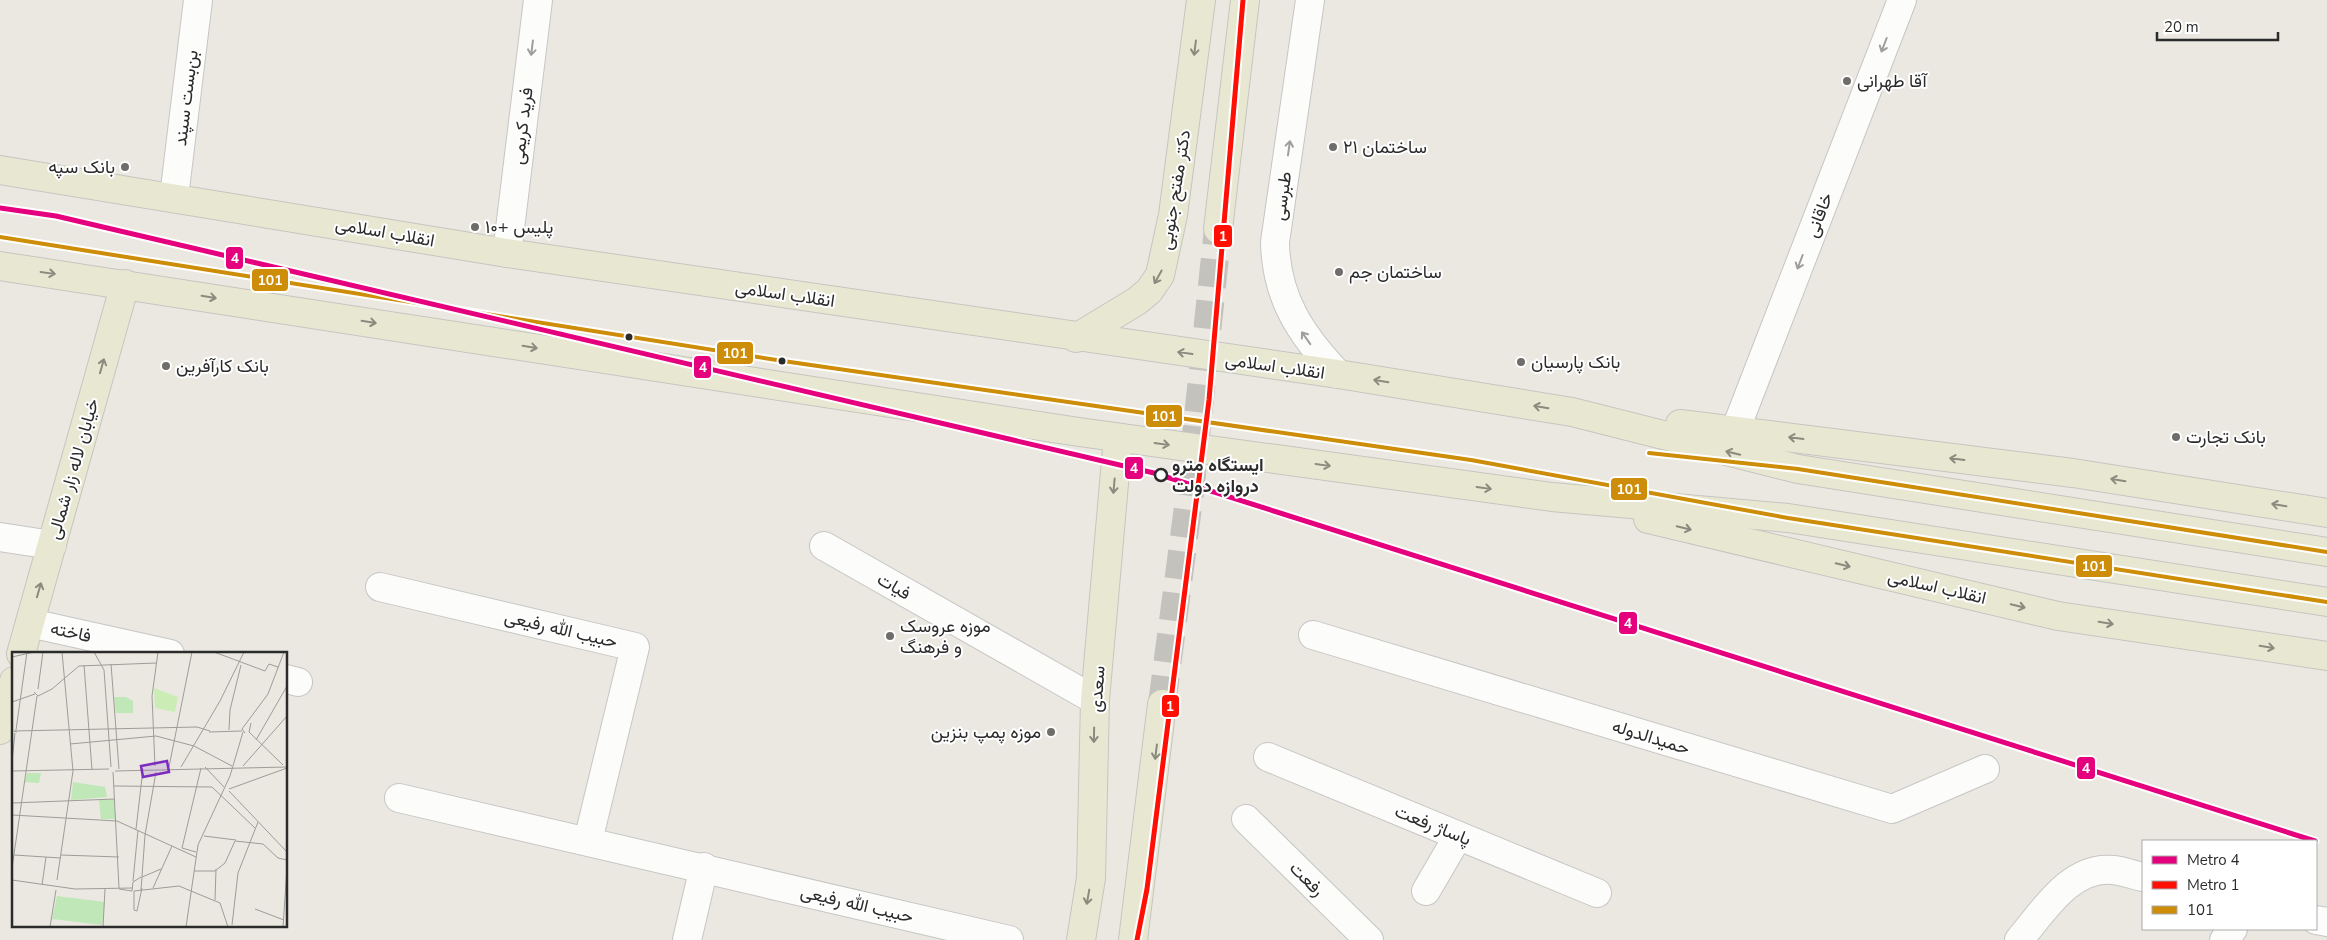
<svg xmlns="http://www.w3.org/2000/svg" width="2327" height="940" viewBox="0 0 2327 940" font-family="'Nunito Sans',Vazirmatn,sans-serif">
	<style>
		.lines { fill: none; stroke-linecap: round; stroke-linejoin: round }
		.major-tunnel { stroke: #c4c2bc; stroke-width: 28; stroke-dasharray: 28 14; stroke-linecap: butt }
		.minor-casing { stroke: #c7c6c6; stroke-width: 30 }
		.major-casing { stroke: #c5c5c1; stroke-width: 30 }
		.minor { stroke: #fcfcfa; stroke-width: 28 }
		.major { stroke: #e8e8d2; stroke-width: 28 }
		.bus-1-casing { stroke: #fff; stroke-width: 8 }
		.bus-1 { stroke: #ce8d09; stroke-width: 4 }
		.metro-1-casing { stroke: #fff; stroke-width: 9 }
		.metro-2-casing { stroke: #fff; stroke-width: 9 }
		.metro-1 { stroke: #e5007d; stroke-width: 5 }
		.metro-2 { stroke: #ff0f04; stroke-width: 5 }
		.oneway { stroke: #9e9e9d }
		.oneway2 { stroke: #8a8a7e }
		.poi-dot { fill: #6e6d6a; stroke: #fff; stroke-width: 2 }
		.bus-dot { fill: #2b2b2b; stroke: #fff; stroke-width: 2 }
		.stop-dot { fill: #fff; stroke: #2b2b2b; stroke-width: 2.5 }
		.labels { text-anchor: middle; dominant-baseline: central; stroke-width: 4; stroke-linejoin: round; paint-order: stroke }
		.poi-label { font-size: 18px; fill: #2b2b2b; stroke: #fff; text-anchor: start }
		.street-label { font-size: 18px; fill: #2b2b2b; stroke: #fff }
		.stop-label { font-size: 18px; font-weight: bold; fill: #2b2b2b; stroke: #fff; text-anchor: start }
		.inset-road { fill: none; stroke: #9e9c98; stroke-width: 1 }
		.view { fill: #7b2cbf; fill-opacity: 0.15; stroke: #7b2cbf; stroke-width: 2.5 }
		.inset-edge { fill: none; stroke: #2b2b2b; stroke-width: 2.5 }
		.line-badge { stroke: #fff; stroke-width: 2 }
		.badge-label { font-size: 14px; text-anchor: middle; font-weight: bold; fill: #fff }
	</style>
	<rect width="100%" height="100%" fill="#eae8e0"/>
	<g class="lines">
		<path class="major-tunnel" d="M1162 704 1190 492 1218 229"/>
		<g class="minor-casing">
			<g id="minor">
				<path d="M1310 0 1275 242C1276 298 1301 335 1338 374"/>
				<path d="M174 197 198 0"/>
				<path d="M507 253 538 0"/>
				<path d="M1735 431 1902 0"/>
				<path d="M0 537 52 545"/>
				<path d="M824 546 1095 700"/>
				<path d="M380 587 635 647 588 841"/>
				<path d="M30 623 170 654"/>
				<path d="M1313 635 1892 809 1985 769"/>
				<path d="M286 679 298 682"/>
				<path d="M1268 757 1597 893"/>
				<path d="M399 798 1009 940"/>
				<path d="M1246 819 1369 940"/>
				<path d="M1426 891 1458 836"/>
				<path d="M2316 920 2327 922"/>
				<path d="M687 940 704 867"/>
				<path d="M2019 940C2043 912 2071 865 2113 870 2123 871 2134 875 2143 877"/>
				<path d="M2224 940 2233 929"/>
			</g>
		</g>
		<g class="major-casing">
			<g id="major">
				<path d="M0 170 507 253 1338 374 1572 412 1798 469 2327 552"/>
				<path d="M1218 229 1245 0"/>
				<path d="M0 266 1079 432 1552 497 1788 518 2327 602"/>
				<path d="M1076 338 1137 301 1149 291 1160 275 1173 215 1201 0"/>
				<path d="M1680 424 2073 473 2327 513"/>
				<path d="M1648 519 2058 616 2327 656"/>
				<path d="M21 654 125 284"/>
				<path d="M0 730 14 681"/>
				<path d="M1081 940 1091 878 1095 700 1118 438"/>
				<path d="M1133 940 1162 704"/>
			</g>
		</g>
		<use href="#minor" class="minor"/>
		<use href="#major" class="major"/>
		<g class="bus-1-casing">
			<g id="bus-1">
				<path d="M0 237 783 361 1471 460 1788 518 2327 602"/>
				<path d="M1649 453 1798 469 2327 552"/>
			</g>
		</g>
		<use href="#bus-1" class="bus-1"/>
		<g class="metro-1-casing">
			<path id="metro-1" d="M0 208 56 216 1154 473 2315 841"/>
		</g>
		<g class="metro-2-casing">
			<path id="metro-2" d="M1137 940 1147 889 1209 400 1243 0"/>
		</g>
		<use href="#metro-1" class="metro-1"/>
		<use href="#metro-2" class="metro-2"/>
	</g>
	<defs><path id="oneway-shaft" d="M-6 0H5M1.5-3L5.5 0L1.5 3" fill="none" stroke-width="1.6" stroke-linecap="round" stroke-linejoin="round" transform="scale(1.25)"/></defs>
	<g class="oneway">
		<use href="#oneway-shaft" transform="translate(1884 45) rotate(111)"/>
		<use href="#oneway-shaft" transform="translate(532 48) rotate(97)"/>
		<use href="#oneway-shaft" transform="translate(1289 148) rotate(-82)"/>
		<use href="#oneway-shaft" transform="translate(1800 262) rotate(111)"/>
		<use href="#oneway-shaft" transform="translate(1306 338) rotate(-125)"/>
	</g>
	<g class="oneway2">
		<use href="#oneway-shaft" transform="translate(1195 48) rotate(97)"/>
		<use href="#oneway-shaft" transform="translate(48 273) rotate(8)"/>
		<use href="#oneway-shaft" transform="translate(1158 277) rotate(119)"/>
		<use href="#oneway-shaft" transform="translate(209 297) rotate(9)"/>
		<use href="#oneway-shaft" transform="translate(369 322) rotate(9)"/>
		<use href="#oneway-shaft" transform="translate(530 347) rotate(9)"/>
		<use href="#oneway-shaft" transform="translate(1185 353) rotate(-172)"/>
		<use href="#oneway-shaft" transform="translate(102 366) rotate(-74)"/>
		<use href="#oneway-shaft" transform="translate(1381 381) rotate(-171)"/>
		<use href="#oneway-shaft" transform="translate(1541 407) rotate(-171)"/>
		<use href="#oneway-shaft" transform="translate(1796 438) rotate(-173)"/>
		<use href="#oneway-shaft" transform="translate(1162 444) rotate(8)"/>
		<use href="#oneway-shaft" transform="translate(1733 453) rotate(-166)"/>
		<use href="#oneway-shaft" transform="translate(1957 459) rotate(-173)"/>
		<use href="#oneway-shaft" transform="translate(1323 465) rotate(8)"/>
		<use href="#oneway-shaft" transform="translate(2118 480) rotate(-171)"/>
		<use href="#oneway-shaft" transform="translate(1114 486) rotate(95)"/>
		<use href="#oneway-shaft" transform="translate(1484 488) rotate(8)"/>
		<use href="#oneway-shaft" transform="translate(2279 505) rotate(-171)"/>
		<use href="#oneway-shaft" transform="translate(1684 528) rotate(13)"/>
		<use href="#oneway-shaft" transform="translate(1843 565) rotate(13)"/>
		<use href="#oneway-shaft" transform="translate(39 590) rotate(-74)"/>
		<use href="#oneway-shaft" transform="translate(2018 606) rotate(13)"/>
		<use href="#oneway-shaft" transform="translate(2106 623) rotate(9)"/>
		<use href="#oneway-shaft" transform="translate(2267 647) rotate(9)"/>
		<use href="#oneway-shaft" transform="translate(1094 735) rotate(91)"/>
		<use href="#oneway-shaft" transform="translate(1156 752) rotate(97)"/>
		<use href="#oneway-shaft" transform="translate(1088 897) rotate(100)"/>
	</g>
	<g class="poi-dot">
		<circle cx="1847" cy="81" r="5"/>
		<circle cx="1333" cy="147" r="5"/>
		<circle cx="125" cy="167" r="5"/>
		<circle cx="475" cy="227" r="5"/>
		<circle cx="1339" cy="272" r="5"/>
		<circle cx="1521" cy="362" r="5"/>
		<circle cx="166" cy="366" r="5"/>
		<circle cx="2176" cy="437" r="5"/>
		<circle cx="890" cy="636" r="5"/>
		<circle cx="1051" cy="732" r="5"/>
	</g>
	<g class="bus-dot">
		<circle cx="629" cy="337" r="4.5"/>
		<circle cx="782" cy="361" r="4.5"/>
	</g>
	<circle class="stop-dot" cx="1161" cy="475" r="6"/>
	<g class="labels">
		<g class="poi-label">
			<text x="1857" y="81">آقا طهرانی</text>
			<text x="1343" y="147">ساختمان ۲۱</text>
			<text x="115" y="167" text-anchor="end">بانک سپه</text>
			<text x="485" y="227">پلیس +۱۰</text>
			<text x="1349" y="272">ساختمان جم</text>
			<text x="1531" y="362">بانک پارسیان</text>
			<text x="176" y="366">بانک کارآفرین</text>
			<text x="2186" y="437">بانک تجارت</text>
			<text x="900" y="626">موزه عروسک<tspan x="900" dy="21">و فرهنگ</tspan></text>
			<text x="1041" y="732" text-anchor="end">موزه پمپ بنزین</text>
		</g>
		<g class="street-label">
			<text transform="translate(186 98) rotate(-83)">بن‌بست سپند</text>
			<text transform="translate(522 126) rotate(-83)">فرید کریمی</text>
			<text transform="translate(1175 190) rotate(-81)">دکتر مفتح جنوبی</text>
			<text transform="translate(1282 196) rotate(-82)">طبرسی</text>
			<text transform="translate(1819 215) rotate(-69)">خاقانی</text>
			<text transform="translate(385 232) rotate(10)">انقلاب اسلامی</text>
			<text transform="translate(785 294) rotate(8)">انقلاب اسلامی</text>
			<text transform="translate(1275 366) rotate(8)">انقلاب اسلامی</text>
			<text transform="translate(73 469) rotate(-74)">خیابان لاله زار شمالی</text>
			<text transform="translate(894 586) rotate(30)">فیات</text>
			<text transform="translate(1937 587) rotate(13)">انقلاب اسلامی</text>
			<text transform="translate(561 629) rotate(13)">حبیب الله رفیعی</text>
			<text transform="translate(71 632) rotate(12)">فاخته</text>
			<text transform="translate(1097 689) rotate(-86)">سعدی</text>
			<text transform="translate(1651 737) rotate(17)">حمیدالدوله</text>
			<text transform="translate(1433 825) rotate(22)">پاساژ رفعت</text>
			<text transform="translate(1307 879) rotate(45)">رفعت</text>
			<text transform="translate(857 904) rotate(13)">حبیب الله رفیعی</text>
		</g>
		<g class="stop-label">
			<text x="1172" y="465">ایستگاه مترو<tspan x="1172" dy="21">دروازه دولت</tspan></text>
		</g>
	</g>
	<g transform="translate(12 652)">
		<rect width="275" height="275" fill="#eae8e0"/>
		<path d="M102 45H114L121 49V61H104ZM15 121H29L27 131 13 130ZM61 130 93 135 95 145 59 148ZM102 147 104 167H89L87 148ZM45 244 93 250 90 273 40 267Z" fill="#c0e7b7"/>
		<path d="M142 36 166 45 163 60 143 56Z" fill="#cbecb5"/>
		<path class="inset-road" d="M82 0 92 18 99 115M202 0 253 19 257 12 266 15M0 5 22 0M99 12 107 117M72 13 80 118M26 37 31 0M22 40 26 44 40 37 67 14 144 11M0 50 23 42M239 71 237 80 271 113M4 78 15 0M217 78 218 58 229 13M5 80 2 79 185 75 198 79M197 80 230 79M233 81 230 77 256 42 272 0M244 88 275 34M58 92 144 84 182 94 220 114M0 109 3 81M143 114 140 44 146 0M231 114 275 64M157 115 180 0M169 115 208 49 232 0M193 115 212 135M0 119 97 117M103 119 275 115M101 120 107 236M102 134 200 135 243 176M217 137 275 116M217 139 275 200M0 151 103 147M0 163 105 169 184 205M124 177 131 117M192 184 224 188M184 200 170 196 189 116M2 203 49 206M49 203 107 205M0 216 25 44M182 219H203L213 211 223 189 251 192 266 206 275 208M130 225 149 217M0 228 63 237 120 236M45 228 61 119 50 0M121 229 126 178M30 233 34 205M141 236 160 194M107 237 120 239 121 230 129 225M129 238 133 183 144 120M122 239 167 234 208 251 216 275M122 239V258L125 259 130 236M203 248 204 217M243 257 272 268M220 273 226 221 246 170M38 275 44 238M91 275 93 237M174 275 186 193 218 124 231 80M271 275 275 216"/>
		<path class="view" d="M155 109 157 120 131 125 129 114Z"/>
		<rect width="275" height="275" class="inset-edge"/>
	</g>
	<g class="line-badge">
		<rect x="1213" y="224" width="20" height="24" rx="5" fill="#ff0f04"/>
		<rect x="225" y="246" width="19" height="24" rx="5" fill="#e5007d"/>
		<rect x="251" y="268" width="38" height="24" rx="5" fill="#ce8d09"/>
		<rect x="716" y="341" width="38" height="24" rx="5" fill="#ce8d09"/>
		<rect x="693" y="355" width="19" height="24" rx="5" fill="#e5007d"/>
		<rect x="1145" y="404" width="38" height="24" rx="5" fill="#ce8d09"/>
		<rect x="1124" y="456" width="20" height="24" rx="5" fill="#e5007d"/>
		<rect x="1610" y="477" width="38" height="24" rx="5" fill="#ce8d09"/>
		<rect x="2075" y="554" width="38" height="24" rx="5" fill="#ce8d09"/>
		<rect x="1618" y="611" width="20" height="24" rx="5" fill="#e5007d"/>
		<rect x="1161" y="694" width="19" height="24" rx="5" fill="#ff0f04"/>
		<rect x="2076" y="756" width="20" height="24" rx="5" fill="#e5007d"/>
	</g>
	<g class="badge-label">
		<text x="1223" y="241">1</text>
		<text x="235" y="263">4</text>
		<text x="270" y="285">101</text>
		<text x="735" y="358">101</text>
		<text x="703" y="372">4</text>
		<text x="1164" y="421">101</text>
		<text x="1134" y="473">4</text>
		<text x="1629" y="494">101</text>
		<text x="2094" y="571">101</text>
		<text x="1628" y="628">4</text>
		<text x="1170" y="711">1</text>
		<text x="2086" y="773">4</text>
	</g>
	<rect x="2142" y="840" width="175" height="90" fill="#ffffff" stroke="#aaaaaa"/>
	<rect x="2152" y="856" width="25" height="8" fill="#e5007d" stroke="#aaaaaa"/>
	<text x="2187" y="865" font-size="15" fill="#2b2b2b">Metro 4</text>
	<rect x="2152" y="881" width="25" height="8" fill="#ff0f04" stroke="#aaaaaa"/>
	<text x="2187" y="890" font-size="15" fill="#2b2b2b">Metro 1</text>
	<rect x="2152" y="906" width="25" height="8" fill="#ce8d09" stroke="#aaaaaa"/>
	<text x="2187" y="915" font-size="15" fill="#2b2b2b">101</text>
	<path d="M2157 32v8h121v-8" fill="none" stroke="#2b2b2b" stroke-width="2.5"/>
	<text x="2164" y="32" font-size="15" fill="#2b2b2b" stroke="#ffffff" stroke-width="4" paint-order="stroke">20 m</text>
</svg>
